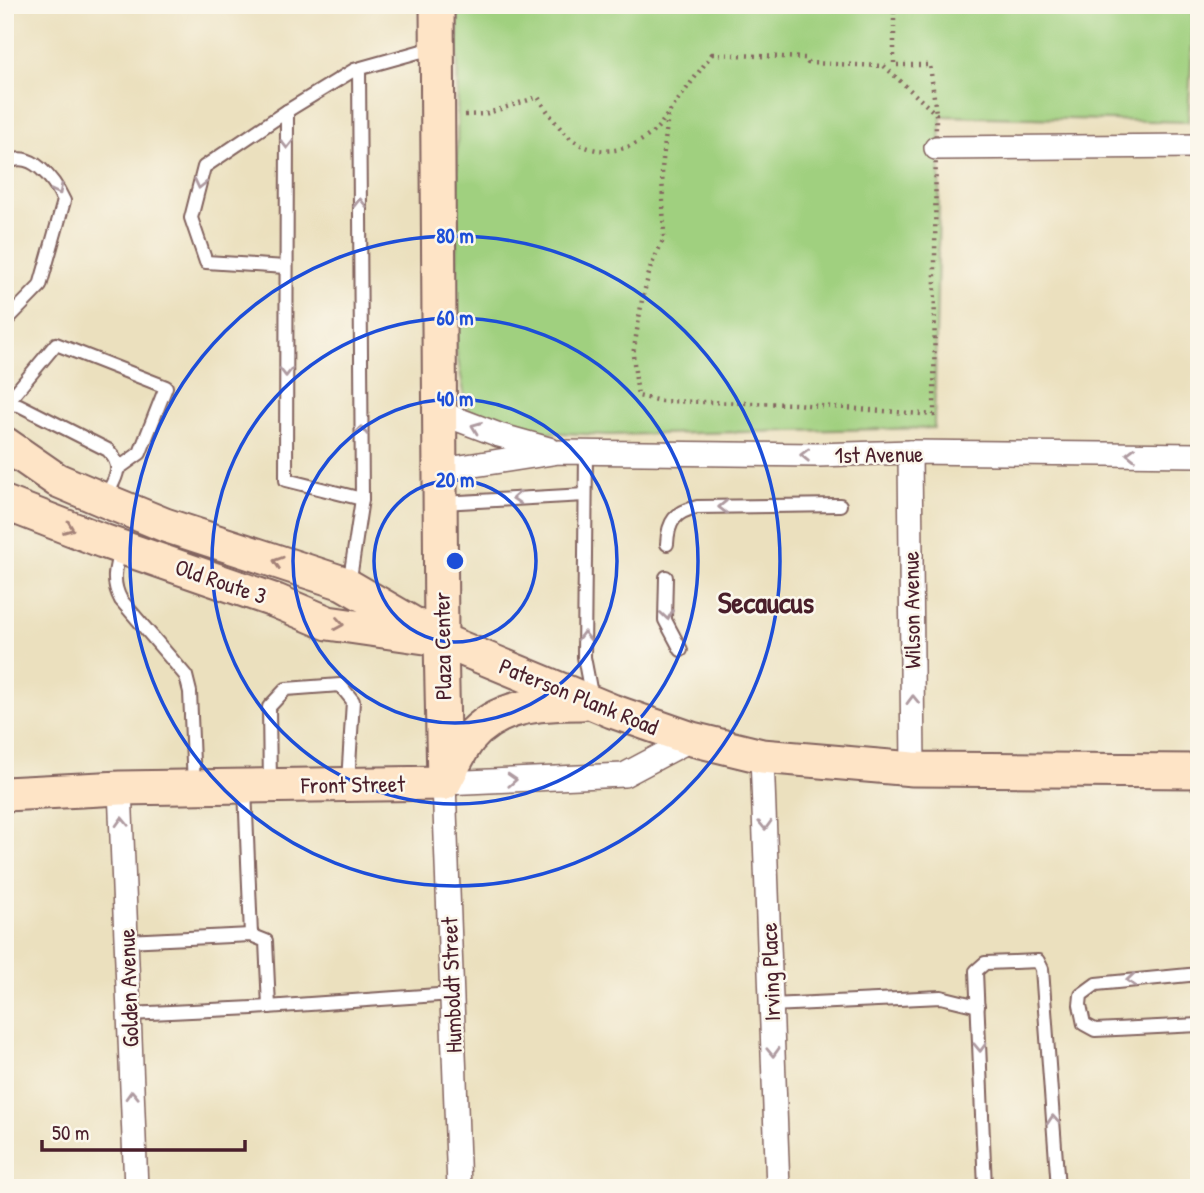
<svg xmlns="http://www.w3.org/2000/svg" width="1204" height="1193" viewBox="0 0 1204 1193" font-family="'Patrick Hand',sans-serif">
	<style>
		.green { fill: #a0d07f; stroke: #757855; stroke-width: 2 }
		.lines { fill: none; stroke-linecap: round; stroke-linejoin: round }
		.lane-casing { stroke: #82635e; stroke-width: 16 }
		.street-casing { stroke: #82635e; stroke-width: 26 }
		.secondary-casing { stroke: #82635e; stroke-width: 37 }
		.path { stroke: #82635e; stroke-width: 4.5; stroke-dasharray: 2 5; stroke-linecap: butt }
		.lane { stroke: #fff; stroke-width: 12 }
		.street { stroke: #fff; stroke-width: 23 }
		.secondary { stroke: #fee4c6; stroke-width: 33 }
		.oneway { stroke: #ae9aa0 }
		.oneway2 { stroke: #a48278 }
		.ring { fill: none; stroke: #1d4ed8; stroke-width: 3.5 }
		.labels { text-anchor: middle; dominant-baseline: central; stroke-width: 5; stroke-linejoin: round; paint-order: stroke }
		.street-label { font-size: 23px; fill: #4a1f2b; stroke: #fbf7ec }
		.district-label { font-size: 30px; font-weight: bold; fill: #4a1f2b; stroke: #fbf7ec }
		.centre { fill: #1d4ed8; stroke: #fbf7ec; stroke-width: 3.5 }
		.ring-label { font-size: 21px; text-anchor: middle; font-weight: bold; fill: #1d4ed8; stroke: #fbf7ec; stroke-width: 5; stroke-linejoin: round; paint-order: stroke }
	</style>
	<rect width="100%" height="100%" fill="#fbf7ec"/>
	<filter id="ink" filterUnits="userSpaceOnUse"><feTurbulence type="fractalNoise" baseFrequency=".0143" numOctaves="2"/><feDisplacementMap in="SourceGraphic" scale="14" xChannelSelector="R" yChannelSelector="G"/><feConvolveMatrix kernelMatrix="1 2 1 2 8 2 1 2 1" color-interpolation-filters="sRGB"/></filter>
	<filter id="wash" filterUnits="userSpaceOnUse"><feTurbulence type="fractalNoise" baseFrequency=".00686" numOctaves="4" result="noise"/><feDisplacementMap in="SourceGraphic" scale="28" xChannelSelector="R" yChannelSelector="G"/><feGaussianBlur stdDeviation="1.57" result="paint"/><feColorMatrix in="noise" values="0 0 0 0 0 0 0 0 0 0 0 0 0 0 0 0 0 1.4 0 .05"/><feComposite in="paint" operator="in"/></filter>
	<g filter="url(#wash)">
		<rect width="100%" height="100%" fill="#ebe0be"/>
		<path class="green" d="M458 5H1194L1188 122 941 116 934 428 607 435 517 431 467 409 456 349Z"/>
	</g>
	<g filter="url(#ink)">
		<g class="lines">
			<g class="lane-casing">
				<g id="lane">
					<path d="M5 165C29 145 55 181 64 201L40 286 5 322"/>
					<path d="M286 267 206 262 191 218 204 167 287 111"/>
					<path d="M5 404 19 405 108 450C126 469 114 479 104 500"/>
					<path d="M6 404 56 344 166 387 140 453 119 468"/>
					<path d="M586 452 584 657 592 699"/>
					<path d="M362 499 286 480 287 111 354 70 436 47"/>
					<path d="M442 503 585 495"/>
					<path d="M667 544C668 521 675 512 697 507L840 505"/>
					<path d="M121 548C115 568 111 582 121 600L186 676 190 692 194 786"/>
					<path d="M666 577 665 620 681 650"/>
					<path d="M349 585 362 499 359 69"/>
					<path d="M270 785 269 707 286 689 340 685 353 701 348 782"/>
					<path d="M245 788 251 935"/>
					<path d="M126 941 251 935 266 941 269 1007"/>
					<path d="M1199 974 1096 984 1081 995 1080 1005 1084 1024 1095 1030 1199 1025"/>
					<path d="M771 1005 941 997 978 1006"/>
					<path d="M129 1014 253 1008 452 994"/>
					<path d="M985 1188 976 971 985 963 1038 961 1042 969 1058 1188"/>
				</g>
			</g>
			<g class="street-casing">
				<g id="street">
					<path d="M936 148 1199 146"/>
					<path d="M441 413 499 435 549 449"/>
					<path d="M910 452 913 769"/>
					<path d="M441 470 559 452 817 455 910 452 1199 455"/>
					<path d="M762 756 778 1188"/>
					<path d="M120 788 136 1188"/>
					<path d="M459 1188 444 783 624 775 692 739"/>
				</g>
			</g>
			<g class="secondary-casing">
				<g id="secondary">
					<path d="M437 5 441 640 444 783"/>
					<path d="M5 444 57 480 104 500 165 525 343 583 441 640 612 711 692 739 762 756 913 769 1199 771"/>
					<path d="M5 503 103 541 276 601 328 623 425 637"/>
					<path d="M444 783C452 769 459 752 469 739 497 705 541 703 581 703"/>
					<path d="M5 794 120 788 444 783"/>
				</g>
			</g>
			<g class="path">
				<path d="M894 5V65H930L936 113"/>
				<path d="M712 54 805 58 808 63 884 66 936 114 934 415 795 404 661 401 638 396 633 355 642 300 651 266 664 238 662 169 668 114Z"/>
				<path d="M465 115 485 114 538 97C548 112 561 133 577 143 609 161 649 145 667 115"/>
			</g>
			<use href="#lane" class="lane"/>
			<use href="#street" class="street"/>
			<use href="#secondary" class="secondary"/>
		</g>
		<defs><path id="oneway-chevron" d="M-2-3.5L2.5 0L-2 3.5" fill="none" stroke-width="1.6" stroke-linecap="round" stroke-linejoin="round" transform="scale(1.75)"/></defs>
		<g class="oneway">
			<use href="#oneway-chevron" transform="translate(287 144) rotate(90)"/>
			<use href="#oneway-chevron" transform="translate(200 184) rotate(103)"/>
			<use href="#oneway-chevron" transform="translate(58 190) rotate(63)"/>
			<use href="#oneway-chevron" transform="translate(360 203) rotate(-90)"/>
			<use href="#oneway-chevron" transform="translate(286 372) rotate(90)"/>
			<use href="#oneway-chevron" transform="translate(476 427) rotate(-159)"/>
			<use href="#oneway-chevron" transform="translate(361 431) rotate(-90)"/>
			<use href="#oneway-chevron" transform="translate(1131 454) rotate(-179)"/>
			<use href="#oneway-chevron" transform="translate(805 455) rotate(-179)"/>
			<use href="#oneway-chevron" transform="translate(517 498) rotate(177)"/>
			<use href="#oneway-chevron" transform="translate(723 507) rotate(179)"/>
			<use href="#oneway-chevron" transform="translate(667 615) rotate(82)"/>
			<use href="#oneway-chevron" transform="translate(584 636) rotate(-90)"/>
			<use href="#oneway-chevron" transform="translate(913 700) rotate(-91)"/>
			<use href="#oneway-chevron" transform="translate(512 780) rotate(-3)"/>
			<use href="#oneway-chevron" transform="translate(122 822) rotate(-92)"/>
			<use href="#oneway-chevron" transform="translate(765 825) rotate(88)"/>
			<use href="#oneway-chevron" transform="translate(1131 980) rotate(175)"/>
			<use href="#oneway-chevron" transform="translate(980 1047) rotate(88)"/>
			<use href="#oneway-chevron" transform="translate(773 1052) rotate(88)"/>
			<use href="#oneway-chevron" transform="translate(132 1095) rotate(-92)"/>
			<use href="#oneway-chevron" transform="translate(1053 1120) rotate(-94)"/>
		</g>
		<g class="oneway2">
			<use href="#oneway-chevron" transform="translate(69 528) rotate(21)"/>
			<use href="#oneway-chevron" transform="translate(278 562) rotate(-162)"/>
			<use href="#oneway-chevron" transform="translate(339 624) rotate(9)"/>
		</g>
	</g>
	<g class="ring">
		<circle cx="455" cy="561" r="81"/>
		<circle cx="455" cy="561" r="162"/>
		<circle cx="455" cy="561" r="243"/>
		<circle cx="455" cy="561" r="325"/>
	</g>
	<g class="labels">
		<g class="street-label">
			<text transform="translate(879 454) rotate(-1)">1st Avenue</text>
			<text transform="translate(221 581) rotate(19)">Old Route 3</text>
			<text transform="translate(911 610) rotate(-91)">Wilson Avenue</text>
			<text transform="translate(442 646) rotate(-91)">Plaza Center</text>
			<text transform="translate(579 696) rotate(22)">Paterson Plank Road</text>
			<text transform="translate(353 784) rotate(-1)">Front Street</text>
			<text transform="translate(770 972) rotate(-92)">Irving Place</text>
			<text transform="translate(451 985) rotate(-92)">Humboldt Street</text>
			<text transform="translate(128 988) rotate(-92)">Golden Avenue</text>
		</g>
		<g class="district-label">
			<text x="766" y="602">Secaucus</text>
		</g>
	</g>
	<circle cx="455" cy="561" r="10" class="centre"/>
	<g class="ring-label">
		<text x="455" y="243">80 m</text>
		<text x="455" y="325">60 m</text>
		<text x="455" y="406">40 m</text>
		<text x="455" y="487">20 m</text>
	</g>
	<rect width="1204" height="1193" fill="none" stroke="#fbf7ec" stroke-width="28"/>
	<path d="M42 1140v10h203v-10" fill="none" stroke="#4a1f2b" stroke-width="3.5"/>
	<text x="52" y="1140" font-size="21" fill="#4a1f2b" stroke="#fbf7ec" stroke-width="5" paint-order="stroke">50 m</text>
</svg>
